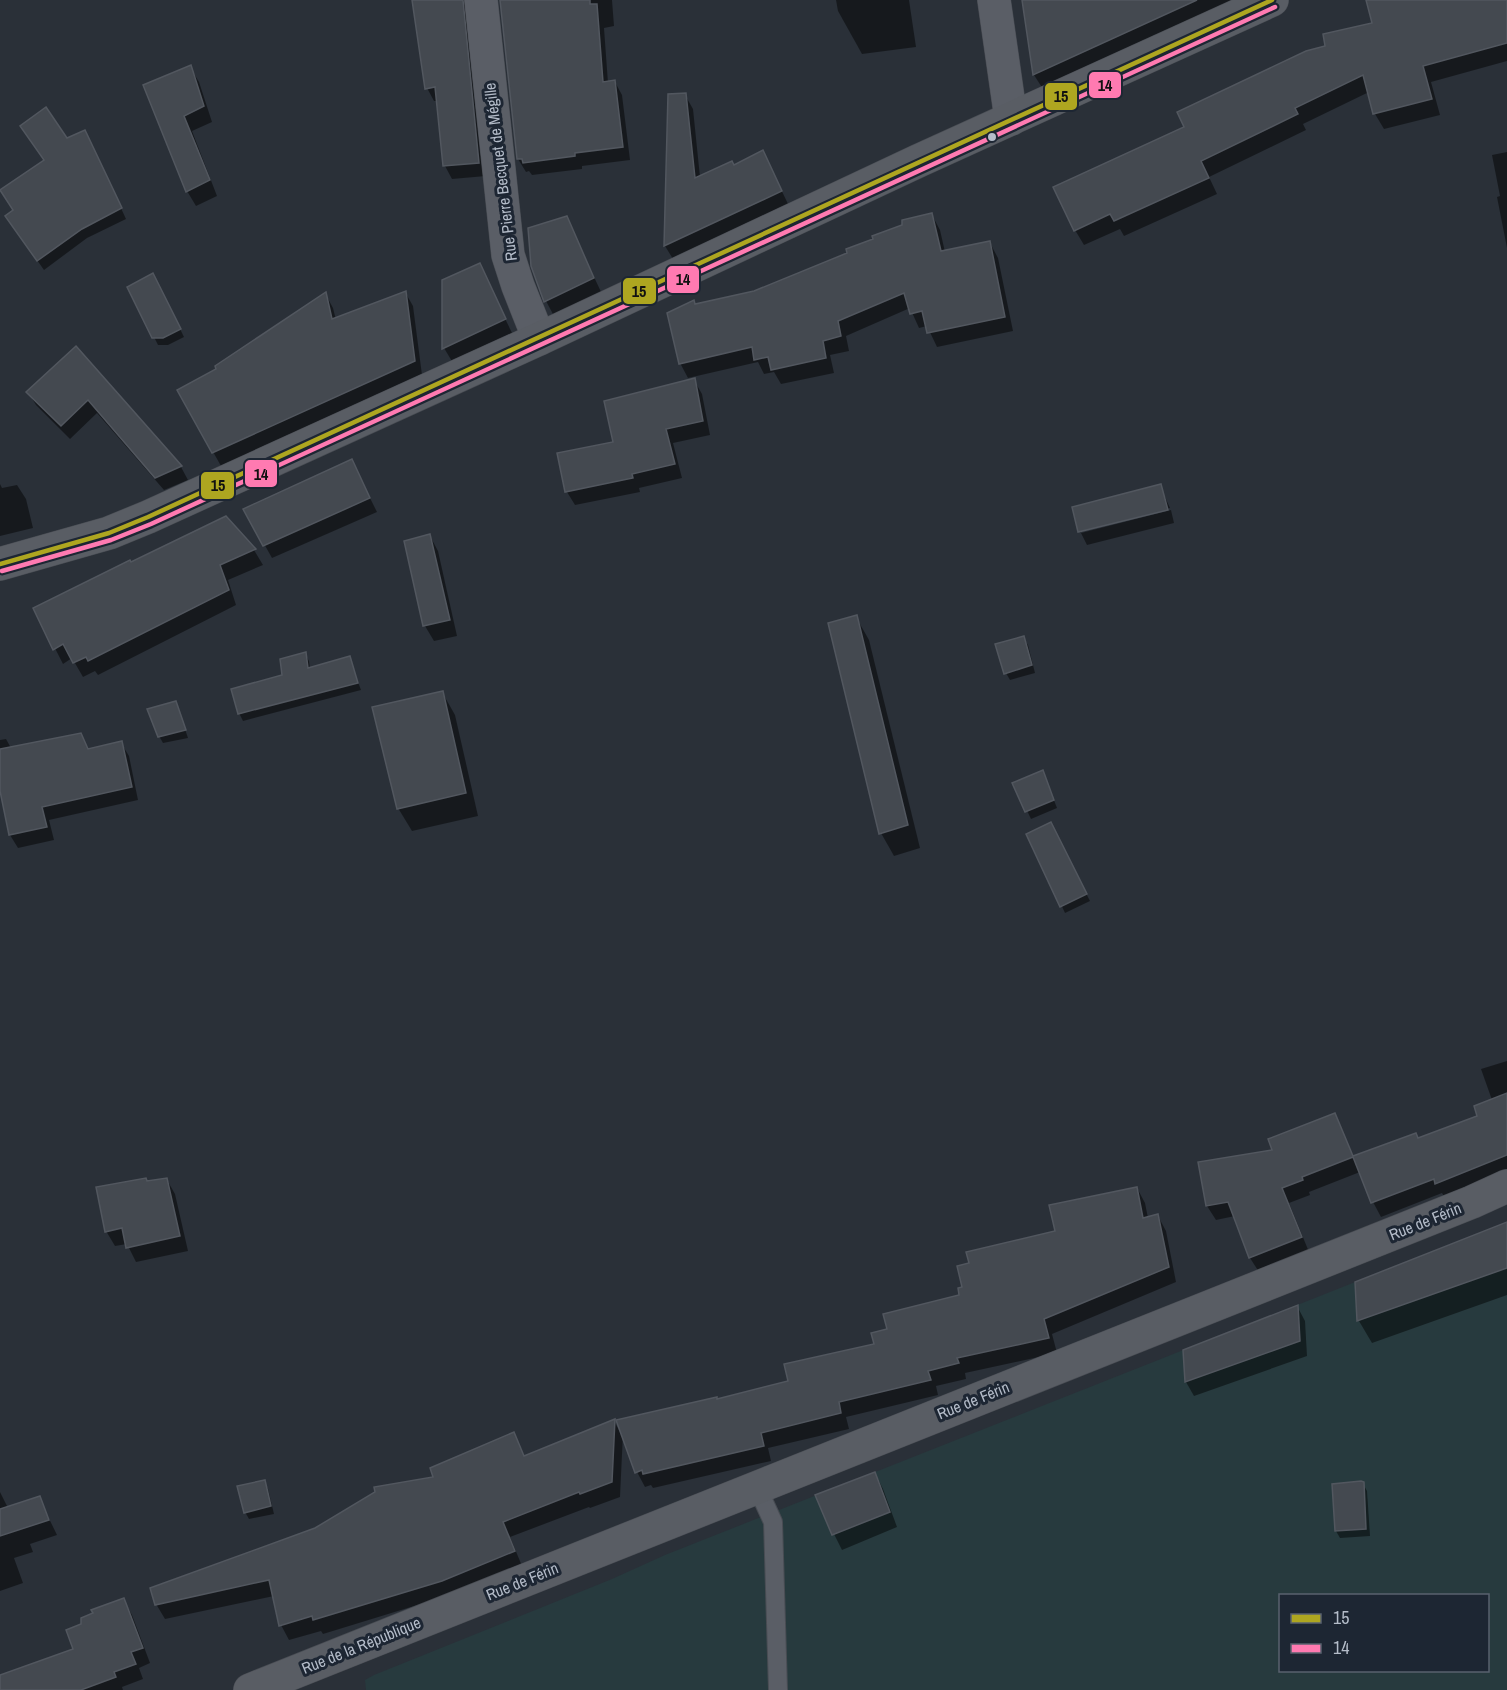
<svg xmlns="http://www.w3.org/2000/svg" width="1507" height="1690" viewBox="0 0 1507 1690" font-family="'Archivo Narrow',sans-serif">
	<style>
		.green { fill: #273a3e; fill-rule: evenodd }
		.shadow { fill: #0007 }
		.building { fill: #444950; stroke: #52575f; stroke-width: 1.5 }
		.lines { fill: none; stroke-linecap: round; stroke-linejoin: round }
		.lane-casing { stroke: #484c53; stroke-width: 20 }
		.street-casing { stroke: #484c53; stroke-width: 34 }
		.secondary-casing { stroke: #484c53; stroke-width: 34 }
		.lane { stroke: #5a5e66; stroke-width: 18 }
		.street { stroke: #5a5e66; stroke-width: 33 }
		.secondary { stroke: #595d64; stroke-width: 33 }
		.bus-1-casing { stroke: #1d2633; stroke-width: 9 }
		.bus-2-casing { stroke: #1d2633; stroke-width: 9 }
		.bus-1 { stroke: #aea620; stroke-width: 4.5 }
		.bus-2 { stroke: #ff7ab1; stroke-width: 4.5 }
		.bus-dot { fill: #b4bcc9; stroke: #1d2633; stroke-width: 2 }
		.labels { text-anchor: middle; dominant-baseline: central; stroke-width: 6; stroke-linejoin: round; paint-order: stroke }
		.street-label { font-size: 16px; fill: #b4bcc9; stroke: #1d2633 }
		.line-badge { stroke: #1d2633; stroke-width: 2 }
		.pale-badge-label { font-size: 16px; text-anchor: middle; font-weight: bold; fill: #111 }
	</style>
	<rect width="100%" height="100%" fill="#2a3038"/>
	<path class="green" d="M1507 1222V1690H366L365 1680 374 1675 612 1579 665 1555ZM1280 1596H1488V1670H1280Z"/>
	<g class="shadow">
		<path d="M413 0H475L486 176 452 179 445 166 438 101H434L427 88Z"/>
		<path d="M501 0H612L614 26 604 28 608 83 615 82 622 95 630 160 582 166V169L532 175 529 171 526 172 518 159Z"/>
		<path d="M836 0H909L916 47 862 54 838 11Z"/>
		<path d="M1024 0H1233L1043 89 1034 75Z"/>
		<path d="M1367 0H1507V61L1431 82 1440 115 1384 129 1375 114 1369 92 1303 124 1306 130 1209 177 1217 194 1124 236 1120 229 1084 245 1075 230 1186 127 1326 48 1374 24Z"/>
		<path d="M190 67 199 82 212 122 192 131 217 196 196 206 187 191 145 86Z"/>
		<path d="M670 95H685L693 109 700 177 733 166 763 152 789 206 673 259 665 246Z"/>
		<path d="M90 141 126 219 87 238 44 270 13 226 14 211 1 191 45 161Z"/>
		<path d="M1507 152V248L1497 197 1500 196 1492 155Z"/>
		<path d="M932 215 940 230 945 252 990 243 998 258 1013 331 937 347 927 326 919 328 910 308 846 336 849 351 830 355 834 373 781 384 774 372 764 374 758 362 688 378 680 363 696 306 754 293 849 253Z"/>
		<path d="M566 217 602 294 554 316 546 301Z"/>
		<path d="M479 265 513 335 453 363 444 348V281Z"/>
		<path d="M157 282 184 337 168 345H158L154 337Z"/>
		<path d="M405 292 413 306 422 375 221 466 179 391 218 370 326 295 333 308 336 320Z"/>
		<path d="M76 348 181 467 188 480 164 490 97 413 70 439 36 405 28 392Z"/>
		<path d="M694 380 702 394 710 435 673 443 682 478 639 488 640 492 575 505 567 492 615 443Z"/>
		<path d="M358 474 377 512 272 558 245 510Z"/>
		<path d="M0 484 2 488 17 485 26 499 33 528 0 536Z"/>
		<path d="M1160 486 1170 508 1081 530V533L1171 510 1174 523 1087 545 1080 531 1074 508Z"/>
		<path d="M226 518 254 550 263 565 228 580 236 605 98 675 95 671 83 677 72 658 63 664 35 609Z"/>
		<path d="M430 536 438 551 457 636 434 641 425 626Z"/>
		<path d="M856 617 869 640 920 848 894 856 881 833 830 624Z"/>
		<path d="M1023 638 1028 645 1035 673 1010 680 1006 673Z"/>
		<path d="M305 654 309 661 310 669 349 658 361 690 243 721 239 713 284 676Z"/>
		<path d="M442 692 455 715 478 816 412 831 398 808Z"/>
		<path d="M176 703 188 738 163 743 159 736Z"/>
		<path d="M81 735 89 751 121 743 129 756 138 800 49 820 54 840 18 848 10 835 0 785V740L6 739 11 748Z"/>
		<path d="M1043 772 1057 808 1031 819 1014 783Z"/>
		<path d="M1054 831 1090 901 1065 913 1028 834Z"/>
		<path d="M1507 1061V1173L1445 1198 1442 1193 1381 1217 1373 1202 1360 1172 1309 1192 1310 1195 1289 1203 1309 1252 1259 1272 1250 1258 1235 1216 1216 1220 1207 1206 1274 1151 1334 1115 1354 1157 1418 1139 1479 1117 1492 1100 1481 1069Z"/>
		<path d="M167 1180 175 1194 188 1251 136 1262 127 1244 115 1246 106 1231 147 1183Z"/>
		<path d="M1137 1188 1145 1203 1148 1218 1158 1216 1166 1231 1176 1282 1052 1334 1057 1353 965 1373 966 1379 936 1386 938 1395 846 1417 849 1429 768 1448 771 1461 653 1488 651 1485 645 1487 637 1472 623 1433 620 1497 590 1508 589 1507 510 1537 522 1566 450 1595 323 1634 321 1631 289 1640 281 1625 274 1596 165 1619 156 1604 315 1530 434 1479 513 1434 525 1457 614 1421 620 1432 717 1400 790 1382 876 1345 889 1330 961 1296 1056 1232Z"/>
		<path d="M1507 1238V1295L1372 1343 1359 1321 1356 1283Z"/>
		<path d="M1297 1306 1305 1321 1307 1356 1194 1396 1186 1382 1185 1351Z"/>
		<path d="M875 1473 883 1489 897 1527 842 1550 834 1534 817 1496Z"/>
		<path d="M264 1482 268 1489 274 1514 249 1519 245 1512Z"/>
		<path d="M1363 1484 1367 1491 1370 1536 1340 1538 1336 1531Z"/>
		<path d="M0 1492 8 1508 39 1498 57 1535 30 1544 33 1552 14 1558 23 1583 0 1591Z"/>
		<path d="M123 1599 132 1615 150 1663 139 1668 143 1679 122 1687 123 1690H6L75 1650 83 1625Z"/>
	</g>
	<g class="building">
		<path d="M412 0H463L479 163 443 166 435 87 425 89Z"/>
		<path d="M500 0H590V4H597L603 82 615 80 623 147 575 153V156L523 163 522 159H517Z"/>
		<path d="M1022 0H1197L1033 75Z"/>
		<path d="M1366 0H1507V43L1423 66 1432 99 1373 114 1363 75 1295 108 1298 114 1201 161 1209 178 1114 221 1110 214 1074 231 1053 187 1184 127 1177 112 1306 51 1325 46 1323 34 1372 23Z"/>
		<path d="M191 65 204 106 184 116 210 180 186 192 143 85Z"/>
		<path d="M686 93 695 178 732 161 734 165 763 150 782 191 664 246 668 94Z"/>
		<path d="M46 107 67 138 85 130 122 208 82 229 37 261 5 216 13 210 0 190 44 160 20 126Z"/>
		<path d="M932 213 941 251 990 241 1005 317 927 333 922 311 910 314 904 293 838 321 841 336 823 341 826 358 771 370 768 357 754 360 752 347 679 364 667 313 694 300 695 304 754 291 847 253 846 249 873 239 872 236 902 225V220Z"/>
		<path d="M567 216 594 278 544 302 531 266 528 228Z"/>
		<path d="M480 263 506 319 442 349V280Z"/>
		<path d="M153 273 181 329 163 338H152L127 287Z"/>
		<path d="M406 291 415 361 212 453 177 390 216 369 215 366 326 292 332 319Z"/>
		<path d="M76 346 182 466 155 478 88 400 61 426 26 392Z"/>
		<path d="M695 378 703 421 666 429 675 464 632 474 633 478 565 492 557 453 613 442 604 401Z"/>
		<path d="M352 459 370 498 263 546 243 509Z"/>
		<path d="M1161 484 1168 510 1078 532 1072 507Z"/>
		<path d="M226 516 256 549 220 565 229 590 88 661 86 657 73 663 63 644 53 650 33 608 130 560 131 562Z"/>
		<path d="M430 534 450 620 423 626 404 541Z"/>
		<path d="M857 615 908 825 879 834 828 623Z"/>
		<path d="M1024 636 1032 665 1004 674 995 644Z"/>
		<path d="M306 652 308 668 350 656 358 683 238 714 231 689 282 675 280 659Z"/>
		<path d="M443 691 466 793 397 809 372 707Z"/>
		<path d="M176 701 186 730 158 737 147 709Z"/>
		<path d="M81 733 88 749 122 741 132 787 42 807 47 827 9 835 0 791V749Z"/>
		<path d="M1043 770 1054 800 1025 812 1012 783Z"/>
		<path d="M1051 822 1087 894 1060 907 1026 834Z"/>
		<path d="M1507 1093V1155L1435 1184 1434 1179 1371 1203 1353 1157 1302 1177 1303 1180 1282 1188 1302 1237 1249 1258 1228 1202 1206 1206 1198 1162 1272 1150 1268 1139 1335 1113 1353 1156 1416 1133 1418 1138 1477 1116 1474 1106Z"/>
		<path d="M146 1178 147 1181 167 1178 180 1236 126 1248 122 1228 105 1232 96 1187Z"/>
		<path d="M1137 1187 1143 1218 1158 1214 1169 1267 1044 1319 1049 1338 957 1358 959 1363 928 1371 931 1380 839 1402 841 1413 761 1433 764 1446 643 1474 642 1470 635 1473 616 1420 717 1397V1399L788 1381 784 1364 874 1344 871 1333 887 1329 883 1314 959 1295 958 1288 962 1287 957 1266 969 1263 966 1252 1055 1231 1049 1205Z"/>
		<path d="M1507 1222V1268L1357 1321 1355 1282Z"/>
		<path d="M1298 1305 1300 1341 1185 1382 1183 1350Z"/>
		<path d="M615 1419 612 1482 580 1494 579 1492 503 1522 515 1551 442 1581 313 1620 312 1616 279 1626 269 1580 155 1605 150 1588 315 1528 375 1492 374 1487 433 1477 430 1468 514 1432 524 1456Z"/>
		<path d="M875 1472 890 1512 832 1535 815 1495Z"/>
		<path d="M265 1480 271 1506 244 1513 237 1486Z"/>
		<path d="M1361 1481 1364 1482 1366 1529 1335 1531 1332 1484Z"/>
		<path d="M40 1496 49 1520 0 1536V1509Z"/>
		<path d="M124 1598 143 1648 131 1652 136 1664 114 1672 116 1677 81 1690H0V1675L73 1649 66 1630 81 1624V1618L93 1613 91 1610Z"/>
	</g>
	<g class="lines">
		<g class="lane-casing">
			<path id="lane" d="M757 1487 773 1522 778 1690"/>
		</g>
		<g class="street-casing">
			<g id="street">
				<path d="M481 0 508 255 518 286 539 339"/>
				<path d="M994 0 1011 119"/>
			</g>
		</g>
		<g class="secondary-casing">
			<g id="secondary">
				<path d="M0 564 109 533 148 517 539 339 918 161 1272 0"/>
				<path d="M250 1690 1472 1202 1507 1186"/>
			</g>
		</g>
		<use href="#lane" class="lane"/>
		<use href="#street" class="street"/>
		<use href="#secondary" class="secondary"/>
		<g class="bus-1-casing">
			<path id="bus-1" d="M0 564 109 533 148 517C523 346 897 171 1272 0"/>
		</g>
		<g class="bus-2-casing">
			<path id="bus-2" d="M2 571 111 540 151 524C526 353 900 178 1275 7"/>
		</g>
		<use href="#bus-1" class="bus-1"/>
		<use href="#bus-2" class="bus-2"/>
	</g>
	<circle class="bus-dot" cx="992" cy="137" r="5"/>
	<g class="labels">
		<g class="street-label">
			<text transform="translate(500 172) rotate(-97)">Rue Pierre Becquet de Mégille</text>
			<text transform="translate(1425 1221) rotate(-22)">Rue de Férin</text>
			<text transform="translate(973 1400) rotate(-22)">Rue de Férin</text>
			<text transform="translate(522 1581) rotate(-22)">Rue de Férin</text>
			<text transform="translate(361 1645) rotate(-22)">Rue de la République</text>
		</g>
	</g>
	<g class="line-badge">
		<rect x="1088" y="71" width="34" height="28" rx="6" fill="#ff7ab1"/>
		<rect x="1044" y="82" width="34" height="29" rx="6" fill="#aea620"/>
		<rect x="666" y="265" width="34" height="29" rx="6" fill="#ff7ab1"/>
		<rect x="622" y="277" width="35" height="28" rx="6" fill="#aea620"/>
		<rect x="244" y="459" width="34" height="29" rx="6" fill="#ff7ab1"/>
		<rect x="200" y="471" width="35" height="29" rx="6" fill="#aea620"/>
	</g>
	<g class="pale-badge-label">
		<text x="1105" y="91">14</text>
		<text x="1061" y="102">15</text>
		<text x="683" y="285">14</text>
		<text x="639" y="297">15</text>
		<text x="261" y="480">14</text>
		<text x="218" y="491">15</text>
	</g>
	<rect x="1279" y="1594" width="210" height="78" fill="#1d2633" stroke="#59626f" stroke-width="1.5"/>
	<rect x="1291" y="1614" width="30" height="9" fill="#aea620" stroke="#59626f" stroke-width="1.5"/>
	<text x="1333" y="1624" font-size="18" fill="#b4bcc9">15</text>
	<rect x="1291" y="1644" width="30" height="9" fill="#ff7ab1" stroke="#59626f" stroke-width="1.5"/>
	<text x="1333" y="1654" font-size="18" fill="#b4bcc9">14</text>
</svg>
